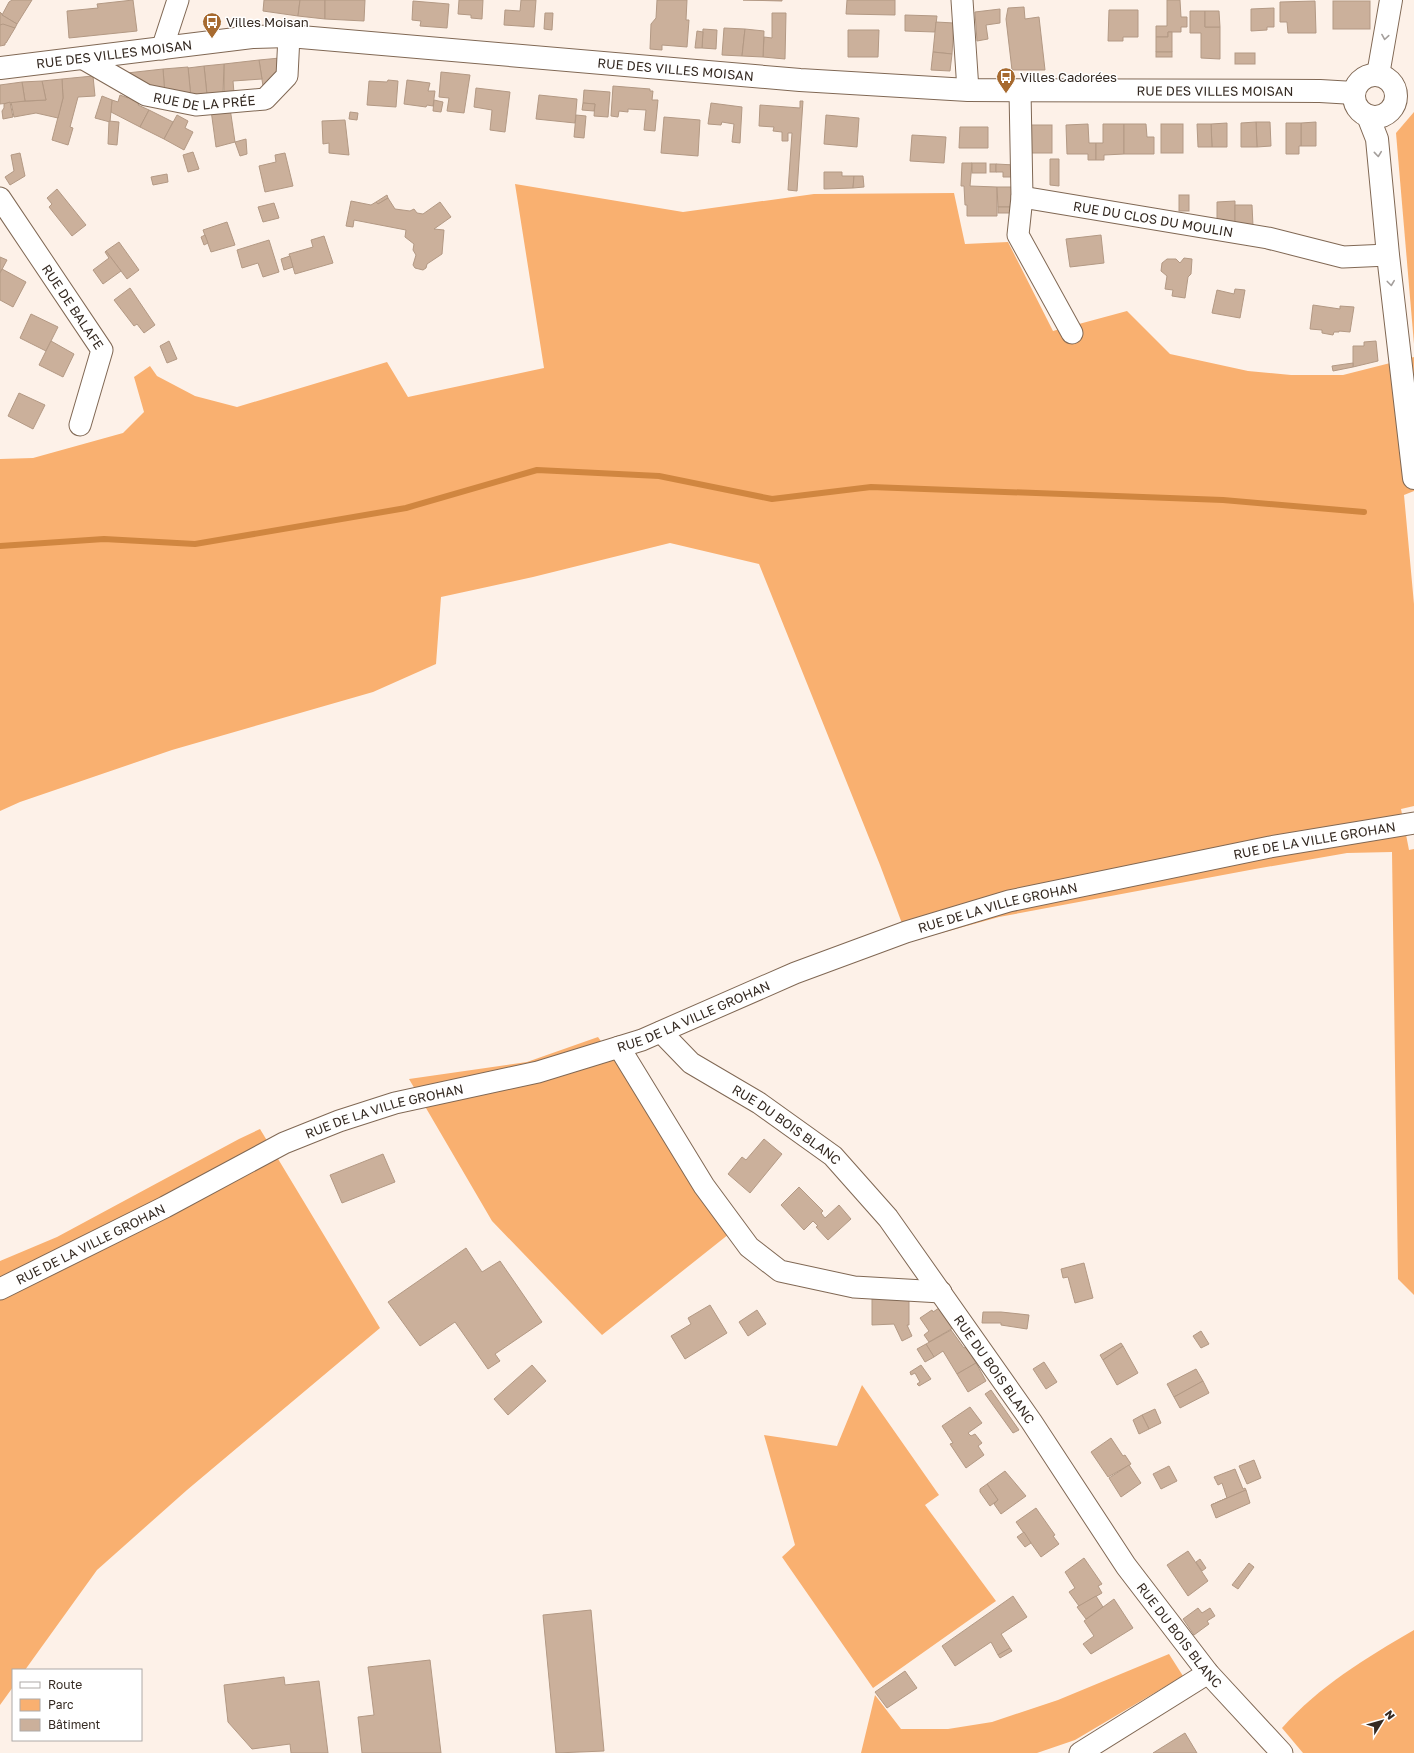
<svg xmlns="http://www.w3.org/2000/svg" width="1414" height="1753" viewBox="0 0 1414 1753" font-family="'Golos Text',sans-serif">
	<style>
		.green { fill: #f9b070 }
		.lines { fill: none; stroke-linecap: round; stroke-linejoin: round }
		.stream { stroke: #d08640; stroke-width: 6 }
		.building { fill: #cbb09b; stroke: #b39984 }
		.minor-casing { stroke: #806854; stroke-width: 23 }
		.major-casing { stroke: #806854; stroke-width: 24 }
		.minor { stroke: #fff; stroke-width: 21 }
		.major { stroke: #fff; stroke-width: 22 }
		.oneway { stroke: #a49f9c }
		.labels { text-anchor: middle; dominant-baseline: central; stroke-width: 3; stroke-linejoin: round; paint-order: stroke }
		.poi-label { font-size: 13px; fill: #352a22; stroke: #fff; text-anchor: start }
		.street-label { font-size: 13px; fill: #352a22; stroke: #fff }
	</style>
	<rect width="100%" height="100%" fill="#fdf1e8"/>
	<g class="green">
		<path d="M1414 112V344L1396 133Z"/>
		<path d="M515 184 683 212 814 194 954 193 965 244 1008 242 1053 331 1127 311 1170 354 1248 371 1291 375H1343L1414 357V491L1404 495 1414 604V806L1401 809 1409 850 1414 849V1295L1398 1279 1392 852 1347 853 1255 869 999 917 909 942 880 865 759 564 670 543 533 577 441 597 436 664 373 692 172 750 20 802 0 811V459L33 458 123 433 144 412 134 377 150 366 157 376 195 396 237 407 387 362 408 397 544 368Z"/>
		<path d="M598 1037 648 1107 729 1234 602 1335 492 1221 409 1079 527 1062Z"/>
		<path d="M260 1129 380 1328 187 1490 97 1570 25 1670H13V1687L0 1705V1261L57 1237 239 1139Z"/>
		<path d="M862 1385 939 1495 925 1505 996 1601 873 1688 782 1557 795 1545 764 1435 837 1446Z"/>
		<path d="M1414 1630V1753H1303L1282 1728C1319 1686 1366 1658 1414 1630Z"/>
		<path d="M1169 1654 1183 1676 1075 1740 1037 1753H861L875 1695 901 1729H948L992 1722 1058 1700Z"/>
	</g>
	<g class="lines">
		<path class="stream" d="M0 546 104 539 195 544 406 508 537 470 659 476 772 499 871 487 1223 500 1364 512"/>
	</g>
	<g class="building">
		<path d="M12 0H32L17 24 2 15 9 2Z"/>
		<path d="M133 0 137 31 69 38 67 11 98 8 97 4Z"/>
		<path d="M264 0H300L298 16 263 11Z"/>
		<path d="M300 0H325V19L298 16Z"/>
		<path d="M325 0H365L364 21 325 19Z"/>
		<path d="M459 0H483L482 19 471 18V15L458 14Z"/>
		<path d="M521 0H536L534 27 504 25 505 10 520 11Z"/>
		<path d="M657 0H687L686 20H689L687 47 662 45V50L650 49 651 24 656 18Z"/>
		<path d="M743 0H782V1Z"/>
		<path d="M847 0H895V15L846 14Z"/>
		<path d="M1167 0H1180L1181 17H1187V27H1181V32H1168V37H1156V26H1167Z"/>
		<path d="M413 1 449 4 447 28 420 26 421 21 412 20Z"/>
		<path d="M1315 1 1316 33H1288L1287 22H1280V2Z"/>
		<rect x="1333" y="1" width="37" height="28"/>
		<path d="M1024 7 1025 19 1039 17 1045 70H1012L1006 19 1008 8Z"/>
		<path d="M1274 8V27H1267V30L1251 31V9Z"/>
		<path d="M1000 9V23L986 25 988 39 977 41 975 12Z"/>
		<path d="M1109 10H1138V37H1123V41H1108Z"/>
		<path d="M1190 11H1205V27H1220V59L1201 58V33H1190Z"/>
		<path d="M1205 11H1219L1220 27H1205Z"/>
		<path d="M0 12 2 14V15L17 24 15 28 0 25Z"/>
		<path d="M545 13H553L552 30 544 29Z"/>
		<path d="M772 13H786L785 59 763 57 764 37 772 38Z"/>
		<path d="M905 15 937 16 935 32 905 31Z"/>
		<path d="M936 22 954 23 952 54 933 52Z"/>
		<path d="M3 24 15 28 6 43H5V45L0 46V25Z"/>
		<path d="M724 28 745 29 742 56 722 55Z"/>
		<path d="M703 29 717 30 716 49 702 48Z"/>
		<path d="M745 29 764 31 763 57 742 56Z"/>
		<path d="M848 30H879L878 57H848Z"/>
		<path d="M697 31 703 32 702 48H695Z"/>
		<path d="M1168 32H1172V52H1156V37H1168Z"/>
		<path d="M933 52 952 54 950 71 931 70Z"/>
		<rect x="1156" y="52" width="16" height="5"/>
		<rect x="1235" y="53" width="20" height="11"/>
		<path d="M280 58 278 85 263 86 259 60Z"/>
		<path d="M259 60 262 79 233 81 234 93 224 92V64Z"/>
		<path d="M224 64 223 94 207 95 204 66Z"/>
		<path d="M204 66 207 95 191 98 188 68Z"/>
		<path d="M188 67 191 98 165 96 163 69Z"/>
		<path d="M163 69 165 96 127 73Z"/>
		<path d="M441 72 470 75 464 113 447 111 449 98 439 97Z"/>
		<path d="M93 76 95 96 78 97 70 127 73 128 68 145 52 140 63 98 62 79Z"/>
		<path d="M62 79 63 98 58 118 36 113 14 117 11 102 46 100 42 81Z"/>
		<path d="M388 80 398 81 396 107 367 105 369 81 387 82Z"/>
		<path d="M407 80 430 83 428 91H435L433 106 427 105 426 107 404 104Z"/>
		<path d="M42 81 46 100 25 101 22 82Z"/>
		<path d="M22 82 25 101 0 104V85Z"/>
		<path d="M613 86 650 89V91H653L652 100H658L655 131 644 130 646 110 628 109V112L619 111 618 117 611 116Z"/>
		<path d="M476 88 510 92 505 132 490 130 492 110 474 107Z"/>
		<path d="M584 90 610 92 608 117 594 116 595 104 583 103Z"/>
		<path d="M131 92 143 98 138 105 149 110 140 127 111 112 112 100 118 102 120 95 128 98Z"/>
		<path d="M539 95 577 99 575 123 536 119Z"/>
		<path d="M102 96 112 100 110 122 95 118Z"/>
		<path d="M434 100 443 102 441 112 433 111Z"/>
		<path d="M800 101H803L797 191 788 190 792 133H788V141H782V132L773 131 774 127 759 126 760 105 800 108Z"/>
		<path d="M10 102 13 117 3 119 2 111 4 108V104Z"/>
		<path d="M583 103 595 104 594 111 582 110Z"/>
		<path d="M711 103 742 107 740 143 732 142 734 124 722 122 721 125 708 124Z"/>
		<path d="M230 108 235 142 216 147 211 110Z"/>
		<path d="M149 110 173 122 164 139 140 127Z"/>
		<path d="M350 112 358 113 357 120 349 119Z"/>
		<path d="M177 115 188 121 185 128 193 132 184 150 164 139Z"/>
		<path d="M576 115 586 116 584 138 574 137Z"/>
		<path d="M826 115 859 118 857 147 824 144Z"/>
		<path d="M664 117 700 120 698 156 661 153Z"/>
		<path d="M345 120 349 155 329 153V143L323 144 322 121Z"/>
		<path d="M109 121 119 122 117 145 108 144Z"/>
		<path d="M1256 122H1270L1271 146 1257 147Z"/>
		<path d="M1256 122 1257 147H1241V123Z"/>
		<path d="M1316 122V146H1301V123Z"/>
		<path d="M1227 123V147H1212L1211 124Z"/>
		<path d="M1286 123H1301V146H1299V154H1286Z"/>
		<path d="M1088 124 1089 143H1096V160H1088V154H1067L1066 125Z"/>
		<path d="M1103 124H1124V154L1104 155V160H1096V143H1103Z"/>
		<path d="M1124 124H1146L1147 137H1154V154H1124Z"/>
		<rect x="1161" y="124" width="22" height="29"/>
		<path d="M1197 124H1211L1212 147H1198Z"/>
		<rect x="1030" y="125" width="22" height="28"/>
		<path d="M960 127H988V148H959Z"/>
		<path d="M912 135 946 137 944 163 910 161Z"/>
		<path d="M246 139 247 154 240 156 235 142Z"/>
		<path d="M193 152 199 169 188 172 183 155Z"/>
		<path d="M20 153 25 176 10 185 5 177 14 171 11 155Z"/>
		<path d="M285 153 293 186 265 192 259 166 276 162 275 155Z"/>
		<path d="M1050 159H1059V186L1050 185Z"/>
		<path d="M962 163H972L970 186 997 187V216H967V205H965L964 186H961Z"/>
		<rect x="972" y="163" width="14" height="10"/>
		<rect x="990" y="164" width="6" height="8"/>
		<path d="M996 164 1015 165 1014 177H1003V172H996Z"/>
		<path d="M824 172H842V176H854L853 188 824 189Z"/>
		<path d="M167 174 168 182 153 185 151 177Z"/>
		<path d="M854 176H863L864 187 853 188Z"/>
		<path d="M997 187H1014V207H998Z"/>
		<path d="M57 189 86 225 72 236 49 207 52 204 47 198Z"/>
		<path d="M387 195 388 198 378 204 376 202Z"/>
		<rect x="1179" y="195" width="10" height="16"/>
		<path d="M388 198 395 209 410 211 414 209 417 213 423 214 440 202 451 217 434 229 444 230 442 254 427 264 426 268 423 270 415 268 413 265 416 255 413 250 414 244 405 237 406 230 354 220 353 227 346 226 351 201 371 205 376 202 378 204Z"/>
		<path d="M1235 201V223L1217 220V202Z"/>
		<path d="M274 203 279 218 263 222 258 207Z"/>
		<path d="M1235 205H1252L1253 226 1235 223Z"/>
		<rect x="998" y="207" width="15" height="6"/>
		<path d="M227 222 235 245 211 252 203 230Z"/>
		<path d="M205 235 208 243 204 245 201 237Z"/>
		<path d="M1101 235 1104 263 1070 267 1066 239Z"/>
		<path d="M324 236 333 263 295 274 289 254 313 247 311 240Z"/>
		<path d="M269 240 279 272 263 277 258 263 242 268 237 250Z"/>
		<path d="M119 242 139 270 127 279 106 251Z"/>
		<path d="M106 251 121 271 103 284 93 270 109 258 105 252Z"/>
		<path d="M290 256 293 267 284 270 281 259Z"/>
		<path d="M0 257 7 260 0 273Z"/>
		<path d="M1184 258 1192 259 1191 274 1188 277 1185 298 1172 296 1173 290 1165 289 1167 276 1161 271 1162 263 1167 259H1176L1180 263Z"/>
		<path d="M2 269 26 282 13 307 0 300V273Z"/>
		<path d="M130 288 155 325 144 333 137 324 134 326 114 300Z"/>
		<path d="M1235 289 1245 290 1240 318 1212 313 1217 290 1234 294Z"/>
		<path d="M1313 305 1340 309V306L1354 307 1350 332 1339 331V332H1334L1333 335 1322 333V330L1310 329Z"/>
		<path d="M31 314 58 327 46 351 20 338Z"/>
		<path d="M51 341 74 354 63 377 39 365Z"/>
		<path d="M169 341 177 359 167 363 160 346Z"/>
		<path d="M1376 341 1378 361 1353 367V346H1364V342Z"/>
		<path d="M1353 363V367L1333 371 1332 366Z"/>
		<path d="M19 393 45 405 33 429 8 416Z"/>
		<path d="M764 1139 782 1154 750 1193 728 1174 742 1157 746 1160Z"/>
		<path d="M383 1154 395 1182 342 1203 330 1175Z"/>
		<path d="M799 1187 823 1211 821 1213 825 1218 839 1205 851 1219 828 1240 816 1227 818 1226 813 1221 804 1230 781 1205Z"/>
		<path d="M466 1248 482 1272 500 1261 542 1322 495 1354 500 1361 488 1369 455 1322 420 1346 388 1302Z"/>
		<path d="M1084 1263 1093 1298 1075 1303 1068 1277 1063 1278 1061 1269Z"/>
		<path d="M872 1299H909V1325H907L912 1336 902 1341 894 1324 872 1325Z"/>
		<path d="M710 1305 727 1333 685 1359 671 1336 691 1324 688 1318Z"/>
		<path d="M939 1308 953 1328 929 1342 924 1335 929 1331 920 1318 932 1310 933 1312Z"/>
		<path d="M757 1310 766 1324 748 1336 739 1322Z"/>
		<path d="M983 1312H1001L1029 1315 1027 1329 1001 1325V1323H982Z"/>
		<path d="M951 1330 964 1348 966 1347 976 1363 957 1374 943 1351 934 1357 926 1344Z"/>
		<path d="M1201 1331 1209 1344 1201 1348 1193 1336Z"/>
		<path d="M1121 1343 1123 1346 1103 1360 1100 1355Z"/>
		<path d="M926 1344 934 1357 925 1362 917 1349Z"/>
		<path d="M1123 1346 1138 1373 1117 1385 1103 1360Z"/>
		<path d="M1044 1362 1057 1382 1046 1389 1033 1369Z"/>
		<path d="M976 1363 986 1381 968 1392 957 1374Z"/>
		<path d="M532 1365 546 1381 508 1415 494 1399Z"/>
		<path d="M921 1365 931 1379 919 1386 917 1384 920 1382 915 1373 911 1375 910 1372Z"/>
		<path d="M1196 1369 1203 1381 1174 1397 1167 1384Z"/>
		<path d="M1203 1381 1209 1393 1180 1408 1174 1397Z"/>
		<path d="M991 1390 1019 1430 1013 1433 985 1394Z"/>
		<path d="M970 1407 982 1423 968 1433 971 1436 975 1434 982 1443 978 1446 984 1455 966 1468 950 1444 953 1443 942 1426Z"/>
		<path d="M1155 1409 1161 1423 1149 1429 1142 1415Z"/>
		<path d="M1142 1415 1149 1429 1139 1434 1133 1420Z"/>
		<path d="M1111 1438 1123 1456 1125 1455 1131 1464 1108 1477 1091 1452Z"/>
		<path d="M1254 1460 1261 1478 1247 1484 1239 1466Z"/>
		<path d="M1129 1465 1141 1483 1121 1497 1109 1478Z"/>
		<path d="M1169 1466 1177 1481 1161 1489 1153 1474Z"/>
		<path d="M1235 1469 1243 1489 1245 1488 1246 1490 1211 1505 1227 1498 1222 1483 1218 1485 1214 1477Z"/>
		<path d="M1005 1471 1026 1496 1001 1514 994 1504 998 1500 987 1484Z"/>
		<path d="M987 1484 998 1500 990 1506 980 1492V1489Z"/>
		<path d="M1246 1490 1250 1503 1216 1518 1211 1505Z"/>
		<path d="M1036 1508 1055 1535 1053 1536 1059 1544 1041 1557 1016 1522Z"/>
		<path d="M1024 1532 1031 1543 1025 1547 1017 1537Z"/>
		<path d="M1188 1551 1208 1581 1188 1596 1167 1565Z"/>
		<path d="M1084 1558 1102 1584 1098 1586 1102 1593 1079 1606 1069 1592 1075 1588 1065 1572Z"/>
		<path d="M1200 1559 1206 1568 1202 1571 1196 1562Z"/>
		<path d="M1249 1563 1254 1567 1238 1589 1232 1585Z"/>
		<path d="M1013 1596 1027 1617 1001 1634 1010 1648 998 1655 991 1642 955 1666 942 1646Z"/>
		<path d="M1096 1596 1103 1607 1086 1619 1077 1607Z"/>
		<path d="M1114 1599 1133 1628 1091 1654 1083 1644 1094 1636 1084 1621Z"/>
		<path d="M1198 1608 1202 1613 1210 1608 1215 1616 1207 1621 1209 1624 1194 1635 1183 1619Z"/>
		<path d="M591 1610 604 1751 556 1753 543 1615Z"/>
		<path d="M1010 1648 1012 1651 1000 1658 998 1655Z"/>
		<path d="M430 1660 441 1753H362L358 1717 374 1715 368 1667Z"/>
		<path d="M905 1671 917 1688 887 1708 875 1692Z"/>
		<path d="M284 1677 285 1685 319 1681 328 1753H291L290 1744 252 1749 228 1722 224 1685Z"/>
		<path d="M1185 1733 1197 1753H1153Z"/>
	</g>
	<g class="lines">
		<g class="minor-casing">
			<g id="minor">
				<path d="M962 0 968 90"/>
				<path d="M162 49 178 0"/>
				<path id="s1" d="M82 58 146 95 196 105 265 99 287 76 289 36"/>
				<path d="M1020 91 1022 197 1018 235 1072 333"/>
				<path id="s2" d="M1022 197 1268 238 1343 257 1388 255"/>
				<path id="s3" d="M0 198 102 350 80 425"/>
				<path id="s4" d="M661 1032 691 1063 759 1103 833 1156 888 1218 1031 1421 1126 1566 1208 1673 1282 1753"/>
				<path d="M619 1047 704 1186 749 1247 780 1271 854 1287 941 1292"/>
				<path id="s5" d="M0 1289 165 1207 284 1143 339 1121 395 1103 538 1072 642 1040 795 973 906 932 1009 901 1270 847 1414 823"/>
				<path d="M1080 1753 1208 1673"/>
			</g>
		</g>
		<g class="major-casing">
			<g id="major">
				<path id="s6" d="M0 68 252 37 289 36 800 80 968 90 1320 91 1354 93"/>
				<circle cx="1375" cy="96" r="21"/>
				<path d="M1378 75 1391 0"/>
				<path d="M1368 116 1377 139 1388 255 1414 478"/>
			</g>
		</g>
		<use href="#minor" class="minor"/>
		<use href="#major" class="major"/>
	</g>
	<defs><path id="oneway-chevron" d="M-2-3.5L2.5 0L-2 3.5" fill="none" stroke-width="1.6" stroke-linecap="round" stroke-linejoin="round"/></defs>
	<g class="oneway">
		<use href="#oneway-chevron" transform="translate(1385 37) rotate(99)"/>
		<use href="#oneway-chevron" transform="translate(1378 154) rotate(84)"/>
		<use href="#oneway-chevron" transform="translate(1391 283) rotate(83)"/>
	</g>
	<defs>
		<g id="bus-pin" transform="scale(1)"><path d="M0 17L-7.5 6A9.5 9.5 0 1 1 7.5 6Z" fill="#a76a2f" stroke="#fff"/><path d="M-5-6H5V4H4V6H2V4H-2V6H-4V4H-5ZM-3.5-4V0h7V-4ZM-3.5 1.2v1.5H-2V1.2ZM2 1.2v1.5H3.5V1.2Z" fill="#fff"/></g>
	</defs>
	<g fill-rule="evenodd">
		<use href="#bus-pin" x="212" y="22"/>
		<use href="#bus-pin" x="1006" y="77"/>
	</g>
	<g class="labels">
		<g class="poi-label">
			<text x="226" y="22">Villes Moisan</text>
			<text x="1020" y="77">Villes Cadorées</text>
		</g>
		<g class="street-label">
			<text stroke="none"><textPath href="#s6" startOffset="115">RUE DES VILLES MOISAN</textPath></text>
			<text stroke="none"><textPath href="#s6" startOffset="679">RUE DES VILLES MOISAN</textPath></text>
			<text stroke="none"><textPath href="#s6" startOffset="1219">RUE DES VILLES MOISAN</textPath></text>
			<text stroke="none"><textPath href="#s1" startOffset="133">RUE DE LA PRÉE</textPath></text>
			<text stroke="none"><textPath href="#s2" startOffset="133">RUE DU CLOS DU MOULIN</textPath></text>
			<text stroke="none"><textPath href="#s3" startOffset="131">RUE DE BALAFE</textPath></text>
			<text stroke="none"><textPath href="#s5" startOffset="1397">RUE DE LA VILLE GROHAN</textPath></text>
			<text stroke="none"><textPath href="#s5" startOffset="1073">RUE DE LA VILLE GROHAN</textPath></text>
			<text stroke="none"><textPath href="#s5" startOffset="749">RUE DE LA VILLE GROHAN</textPath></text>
			<text stroke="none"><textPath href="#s5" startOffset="425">RUE DE LA VILLE GROHAN</textPath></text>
			<text stroke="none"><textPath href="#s4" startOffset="157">RUE DU BOIS BLANC</textPath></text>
			<text stroke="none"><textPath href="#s5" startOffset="101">RUE DE LA VILLE GROHAN</textPath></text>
			<text stroke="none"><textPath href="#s4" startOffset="481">RUE DU BOIS BLANC</textPath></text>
			<text stroke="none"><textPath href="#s4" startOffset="805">RUE DU BOIS BLANC</textPath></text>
		</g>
	</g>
	<rect x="12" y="1669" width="130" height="72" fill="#ffffff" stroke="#aeaaa7"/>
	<rect x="20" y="1682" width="20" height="6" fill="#ffffff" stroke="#aeaaa7"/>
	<text x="48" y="1689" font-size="12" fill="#352a22">Route</text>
	<rect x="20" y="1699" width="20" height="12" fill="#f9b070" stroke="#aeaaa7"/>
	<text x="48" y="1709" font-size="12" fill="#352a22">Parc</text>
	<rect x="20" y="1719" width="20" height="12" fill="#cbb09b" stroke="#aeaaa7"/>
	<text x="48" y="1729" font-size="12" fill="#352a22">Bâtiment</text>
	<g transform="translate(1382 1721) rotate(53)" stroke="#ffffff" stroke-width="3" paint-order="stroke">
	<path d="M0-3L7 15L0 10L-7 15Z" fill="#352a22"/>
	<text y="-6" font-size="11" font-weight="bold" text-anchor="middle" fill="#352a22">N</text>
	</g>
</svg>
